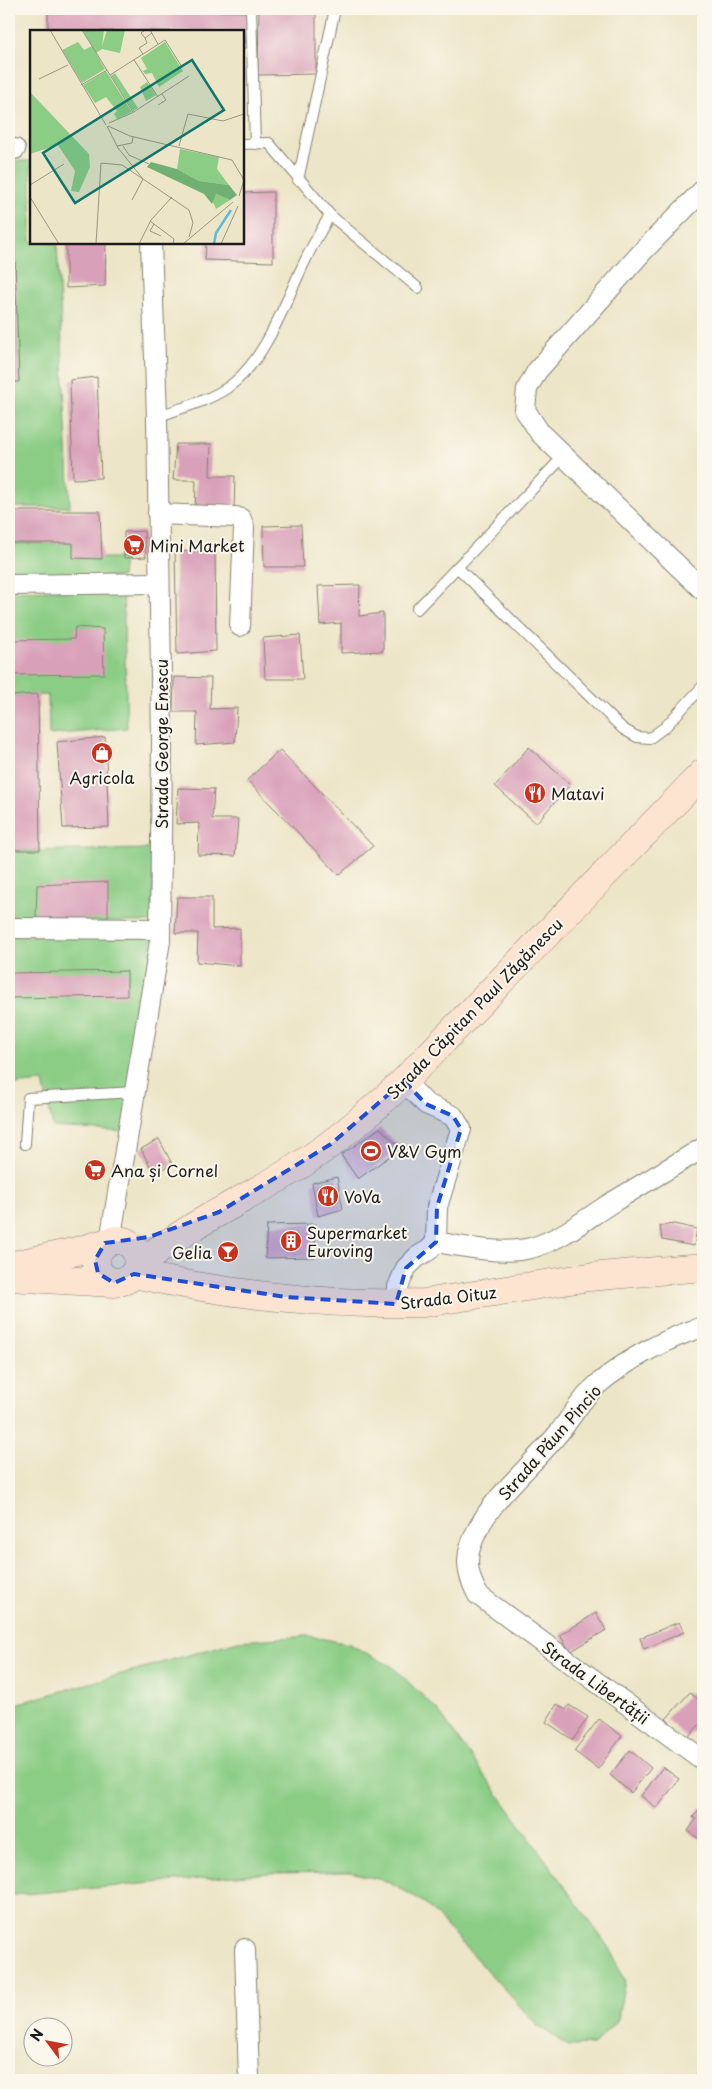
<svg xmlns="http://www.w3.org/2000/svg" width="712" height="2089" viewBox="0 0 712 2089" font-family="'Playpen Sans',sans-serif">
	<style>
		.green { fill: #8bcd85; stroke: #547450 }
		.building { fill: #d9a0b9 }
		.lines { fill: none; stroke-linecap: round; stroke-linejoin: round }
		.lane-casing { stroke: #848072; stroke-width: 12 }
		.street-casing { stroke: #848072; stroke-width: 22 }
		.secondary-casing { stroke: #848072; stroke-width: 29 }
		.lane { stroke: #fff; stroke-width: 10 }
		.street { stroke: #fff; stroke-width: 20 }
		.secondary { stroke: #fde4d1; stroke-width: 28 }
		.marked { fill: #1d4ed8; fill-opacity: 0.2; stroke: #1d4ed8; stroke-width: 4; stroke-dasharray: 10 6; stroke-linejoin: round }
		.labels { text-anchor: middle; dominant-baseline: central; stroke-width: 4; stroke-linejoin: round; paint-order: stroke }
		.poi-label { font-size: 16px; fill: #1c1c1c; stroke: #fbf7ec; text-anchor: start }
		.street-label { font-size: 16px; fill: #1c1c1c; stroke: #fbf7ec }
		.inset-river { fill: none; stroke: #61b8de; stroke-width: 2.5 }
		.inset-road { fill: none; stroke: #999583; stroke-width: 1 }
		.view { fill: #0f766e; fill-opacity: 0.15; stroke: #0f766e; stroke-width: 2.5 }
		.inset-edge { fill: none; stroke: #1c1c1c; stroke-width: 2.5 }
	</style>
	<rect width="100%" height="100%" fill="#fbf7ec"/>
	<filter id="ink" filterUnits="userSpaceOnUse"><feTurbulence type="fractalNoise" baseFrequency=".02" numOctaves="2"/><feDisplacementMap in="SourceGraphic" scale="10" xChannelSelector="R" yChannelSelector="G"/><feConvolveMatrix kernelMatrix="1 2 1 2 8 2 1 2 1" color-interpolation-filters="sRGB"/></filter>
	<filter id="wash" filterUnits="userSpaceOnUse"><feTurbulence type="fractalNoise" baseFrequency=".0096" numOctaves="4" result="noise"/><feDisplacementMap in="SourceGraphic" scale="20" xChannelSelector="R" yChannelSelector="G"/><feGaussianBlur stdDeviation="1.12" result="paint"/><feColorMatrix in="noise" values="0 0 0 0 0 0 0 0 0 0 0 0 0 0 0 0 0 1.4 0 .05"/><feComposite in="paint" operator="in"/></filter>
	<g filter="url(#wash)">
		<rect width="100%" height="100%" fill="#ede5c7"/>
		<g class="green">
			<path d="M9 161H31V242L57 243 70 507H9Z"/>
			<path d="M9 543H73L74 558H124L122 577 9 578Z"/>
			<path d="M123 589 127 728 49 735 48 695 9 696V591Z"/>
			<path d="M154 849 152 922H9V851Z"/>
			<path d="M153 935 126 1132 53 1127 43 1082 9 1085V936Z"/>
			<path d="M309 1636 349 1644 393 1667 438 1711 609 1948 625 1980 618 2019 594 2045 568 2046 538 2026 426 1904 390 1882 350 1872 270 1873 13 1895 9 1898V1706L238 1641Z"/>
		</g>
		<g id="blocks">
			<g class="building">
				<path d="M48 9H159L247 12 246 48H242V31H48Z"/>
				<path d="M259 9H316V74L258 75Z"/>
				<path d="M273 192V262L205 260 206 242H242V193Z"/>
				<path d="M9 197H13L19 382H9Z"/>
				<path d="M66 242H106L105 286 66 288Z"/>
				<path d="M97 377 101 478 73 479 70 380Z"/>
				<path d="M176 444H211L210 476H235L234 512H195L196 480H173Z"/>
				<path d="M9 511H100L102 559 73 558V543H9Z"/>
				<path d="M301 525 303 567H264L263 526Z"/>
				<path d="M144 531 146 557 124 558V532Z"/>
				<path d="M215 550 216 651 177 654 175 552Z"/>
				<path d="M360 585 359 616 383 613V651L341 653V623L320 625 318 586Z"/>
				<path d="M75 627 103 629 104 674 9 675V640L74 639Z"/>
				<path d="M300 635 303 679H265L263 638Z"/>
				<path d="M174 677 211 678 210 709 237 708 235 742 196 745 197 712H173Z"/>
				<path d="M38 694 40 850H9V696Z"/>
				<path d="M105 737 109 827 63 828 57 742Z"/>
				<path d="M529 747 570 785 536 823 495 786Z"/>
				<path d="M280 750 373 846 339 875 247 780Z"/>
				<path d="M178 788 214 789 212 819H238L235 856 198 855 199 823 176 824Z"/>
				<path d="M108 882V919H36L37 885Z"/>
				<path d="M9 896H10L13 917H9Z"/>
				<path d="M177 897H212V929L240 928V966L197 962 198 933H175Z"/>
				<path d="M127 971V996L9 998V973Z"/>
				<path d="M380 1128 401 1148 358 1179 341 1155Z"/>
				<path d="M159 1139 172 1164 154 1174 141 1149Z"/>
				<path d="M337 1177 343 1209 318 1216 312 1183Z"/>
				<path d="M316 1224 315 1257 265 1258 267 1225Z"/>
				<path d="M674 1224 697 1229 694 1246 662 1240 660 1226Z"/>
				<path d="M596 1613 606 1630 570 1652 560 1635Z"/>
				<path d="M679 1622 684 1632 644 1649 640 1638Z"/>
				<path d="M690 1692 703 1704V1721L687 1738 666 1719Z"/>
				<path d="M557 1704 566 1710 569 1705 588 1717 573 1740 546 1722Z"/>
				<path d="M599 1719 622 1736 598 1769 574 1751Z"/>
				<path d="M630 1750 651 1768 631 1793 610 1775Z"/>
				<path d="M663 1767 679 1779 657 1808 641 1796Z"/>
				<path d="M701 1807 703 1809V1842L688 1831 696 1819 693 1817Z"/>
			</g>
		</g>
	</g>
	<g filter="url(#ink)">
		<use href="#blocks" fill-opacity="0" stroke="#848072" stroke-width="1"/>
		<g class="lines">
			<g class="lane-casing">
				<g id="lane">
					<path d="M251 9 255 144"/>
					<path d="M242 144 269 143 330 215 418 288"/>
					<path d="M298 180 335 9"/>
					<path d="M157 417C180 408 206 402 227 388 267 360 285 301 306 259 313 244 321 230 330 215"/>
					<path d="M457 567 623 729 637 737 650 738 665 727 703 686"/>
					<path d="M417 609 563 457"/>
					<path d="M25 1144 28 1098 135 1092"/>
				</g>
			</g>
			<g class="street-casing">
				<g id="street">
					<path d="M9 149H15"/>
					<path d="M703 190 643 251 537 371 527 389 525 410 540 433 703 590"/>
					<path d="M158 514 236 517 241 519 244 527 240 626"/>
					<path d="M9 585 159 583"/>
					<path d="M9 928 160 929"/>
					<path d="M110 1241 160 941 162 742 157 417 151 242"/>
					<path d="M436 1242C464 1247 502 1255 531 1248 560 1240 583 1221 608 1205 639 1186 671 1167 703 1148"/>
					<path d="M396 1304 398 1287 406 1268 417 1257 429 1250 436 1242 437 1207 461 1129 453 1116 426 1104 404 1081"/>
					<path d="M703 1327C666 1338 626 1360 597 1385 582 1398 573 1415 561 1430 532 1468 485 1500 470 1548 465 1565 470 1580 478 1595L703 1760"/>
					<path d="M245 1949 249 2080"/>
				</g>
			</g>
			<g class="secondary-casing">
				<g id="secondary">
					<circle cx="117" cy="1261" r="21"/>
					<path d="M9 1266 73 1252 105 1243"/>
					<path d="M138 1266C185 1226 241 1202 294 1169 334 1144 369 1114 404 1081L703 773"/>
					<path d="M134 1274C225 1294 331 1306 424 1303L589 1277 703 1267"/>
					<path d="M9 1277 114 1283"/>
				</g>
			</g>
			<use href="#lane" class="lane"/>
			<use href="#street" class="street"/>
			<use href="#secondary" class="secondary"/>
		</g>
	</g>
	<path class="marked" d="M404 1081 426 1104 453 1116 461 1129 437 1207 436 1242 406 1268 396 1304 286 1297 134 1274 114 1283 98 1273 95 1260 105 1243 149 1237 219 1212 331 1144Z"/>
	<defs>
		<g id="supermarket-disc" transform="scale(1.125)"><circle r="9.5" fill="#c8321e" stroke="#fbf7ec"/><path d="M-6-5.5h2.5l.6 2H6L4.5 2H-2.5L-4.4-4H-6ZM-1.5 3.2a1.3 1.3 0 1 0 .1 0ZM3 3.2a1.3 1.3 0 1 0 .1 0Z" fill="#fff"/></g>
		<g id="shop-disc" transform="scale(1.125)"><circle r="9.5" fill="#c8321e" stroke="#fbf7ec"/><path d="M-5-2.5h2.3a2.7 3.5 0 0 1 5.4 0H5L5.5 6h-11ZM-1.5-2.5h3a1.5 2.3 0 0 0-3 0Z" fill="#fff"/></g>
		<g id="restaurant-disc" transform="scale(1.125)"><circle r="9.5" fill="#c8321e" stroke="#fbf7ec"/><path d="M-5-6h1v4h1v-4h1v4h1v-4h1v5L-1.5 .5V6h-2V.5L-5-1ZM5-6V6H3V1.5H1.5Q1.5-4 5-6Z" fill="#fff"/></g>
		<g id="stadium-disc" transform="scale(1.125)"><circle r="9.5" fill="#c8321e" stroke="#fbf7ec"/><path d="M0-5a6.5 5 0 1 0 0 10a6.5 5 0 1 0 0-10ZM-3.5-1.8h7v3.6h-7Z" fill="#fff"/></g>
		<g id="building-disc" transform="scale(1.125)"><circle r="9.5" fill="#c8321e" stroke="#fbf7ec"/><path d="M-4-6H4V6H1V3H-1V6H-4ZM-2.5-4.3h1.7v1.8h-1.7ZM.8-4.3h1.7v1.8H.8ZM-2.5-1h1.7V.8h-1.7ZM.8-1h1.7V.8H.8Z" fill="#fff"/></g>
		<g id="bar-disc" transform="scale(1.125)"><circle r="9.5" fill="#c8321e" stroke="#fbf7ec"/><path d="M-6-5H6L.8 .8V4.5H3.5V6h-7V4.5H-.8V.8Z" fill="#fff"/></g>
	</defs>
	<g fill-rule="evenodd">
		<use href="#supermarket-disc" x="134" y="545"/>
		<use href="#shop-disc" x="102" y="753"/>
		<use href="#restaurant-disc" x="535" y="793"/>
		<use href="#stadium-disc" x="371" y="1151"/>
		<use href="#supermarket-disc" x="95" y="1170"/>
		<use href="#restaurant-disc" x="328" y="1196"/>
		<use href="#building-disc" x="291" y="1241"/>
		<use href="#bar-disc" x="228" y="1252"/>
	</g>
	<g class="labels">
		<g class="poi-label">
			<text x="150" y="545">Mini Market</text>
			<text x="102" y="777" text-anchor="middle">Agricola</text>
			<text x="551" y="793">Matavi</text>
			<text x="387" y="1151">V&amp;V Gym</text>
			<text x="111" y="1170">Ana și Cornel</text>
			<text x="344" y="1196">VoVa</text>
			<text x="307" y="1232">Supermarket<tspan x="307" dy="18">Euroving</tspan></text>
			<text x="212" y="1252" text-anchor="end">Gelia</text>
		</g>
		<g class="street-label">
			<text transform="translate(161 744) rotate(-90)">Strada George Enescu</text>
			<text transform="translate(474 1008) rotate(-46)">Strada Căpitan Paul Zăgănescu</text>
			<text transform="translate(448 1297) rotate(-7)">Strada Oituz</text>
			<text transform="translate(549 1442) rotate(-49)">Strada Păun Pincio</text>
			<text transform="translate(596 1682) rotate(36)">Strada Libertății</text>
		</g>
	</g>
	<g transform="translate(30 30)">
		<rect width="214" height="214" fill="#ede5c7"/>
		<path d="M52 0H74L72 16 77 0H95L90 23 72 19 66 23 75 39 52 53 32 20 48 12 54 20 62 16ZM135 12 153 41 129 57 122 43 115 44 105 31 113 41 117 39 111 28ZM76 41 102 82 87 89 84 84 87 81 76 67 65 73 53 55ZM85 43 108 78 103 81 81 46ZM117 52 126 65 116 71 110 57ZM0 62 59 124 60 137 49 162 41 161 45 141 28 115 0 124ZM150 119 189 127 187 139 199 155 169 151 147 139ZM186 164 200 170 186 179 182 170Z" fill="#8bcd85"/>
		<path d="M121 132 147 139 169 151 199 155 207 165 200 170 186 164 182 174 174 164 117 137Z" fill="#70b072"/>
		<path class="inset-river" d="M184 214 186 203 201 180"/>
		<path class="inset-road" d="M20 0 76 95M52 0 103 82M115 0 111 3 115 8 122 3M120 0 128 14M113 24 109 18 117 13 115 8M104 30 128 67M80 45 135 10 152 37M9 49 38 35M51 55 77 40M128 75 136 70 132 64M79 93 102 83 159 46M77 96 88 118 113 149 159 180 163 193 159 207M78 96 100 106 202 130 214 150M87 116 102 113 103 107M93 116 99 125 119 134M149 116 158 84 193 91 214 84M0 155 34 134M209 166 214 150M0 167 29 214M120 191 144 209 143 214M124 194 120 201 131 206M66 214 71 133 92 135 113 149 102 170M109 214 121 190 142 167M153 214 203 172M191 214 208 176"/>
		<path class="view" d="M162 30 194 80 45 173 13 123Z"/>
		<rect width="214" height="214" class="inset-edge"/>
	</g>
	<rect width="712" height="2089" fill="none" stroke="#fbf7ec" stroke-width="30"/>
	<g transform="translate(48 2042) rotate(302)"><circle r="24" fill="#fbf7ec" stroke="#a29f99"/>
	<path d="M0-4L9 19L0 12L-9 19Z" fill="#c8321e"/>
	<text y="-8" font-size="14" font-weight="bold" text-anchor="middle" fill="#1c1c1c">N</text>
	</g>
</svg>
